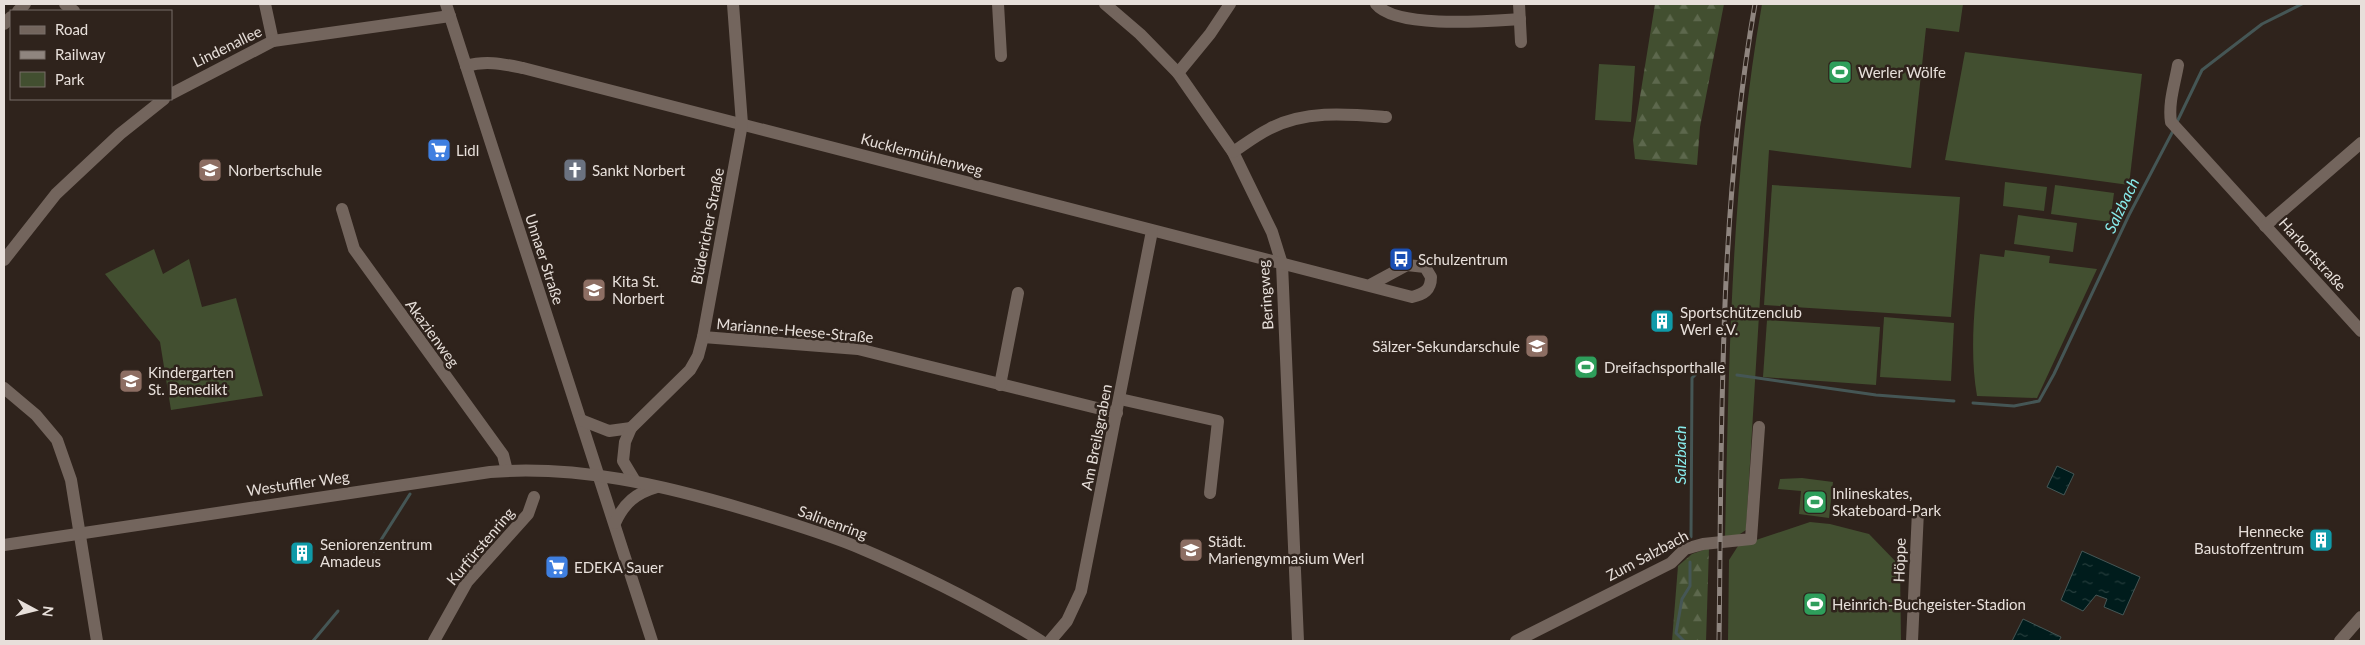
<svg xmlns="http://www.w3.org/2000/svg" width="2365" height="645" viewBox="0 0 2365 645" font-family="Lato,sans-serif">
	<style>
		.green { fill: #424f30 }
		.forest { fill: url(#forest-firs) }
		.water { fill: url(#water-ripples); stroke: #455655 }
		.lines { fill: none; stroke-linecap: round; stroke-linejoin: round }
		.stream { stroke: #455655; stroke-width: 3 }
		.minor { stroke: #73655d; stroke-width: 12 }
		.rail-casing { stroke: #8f857f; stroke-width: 5 }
		.rail { stroke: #2f231c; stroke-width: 3; stroke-dasharray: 9; stroke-linecap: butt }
		.labels { text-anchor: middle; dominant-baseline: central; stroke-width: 5; stroke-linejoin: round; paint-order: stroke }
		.street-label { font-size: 15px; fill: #e7dfda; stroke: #2f231c }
		.poi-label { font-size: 15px; fill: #e7dfda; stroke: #2f231c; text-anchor: start }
		.water-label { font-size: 16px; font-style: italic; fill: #88ebeb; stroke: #2f231c }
	</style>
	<defs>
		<pattern id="forest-firs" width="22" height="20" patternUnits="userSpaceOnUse" patternTransform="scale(1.25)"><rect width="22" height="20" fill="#424f30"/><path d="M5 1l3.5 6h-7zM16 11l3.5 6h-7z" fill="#5d684d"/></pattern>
		<pattern id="water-ripples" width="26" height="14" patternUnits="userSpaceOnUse" patternTransform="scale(1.25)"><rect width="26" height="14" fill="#001c1c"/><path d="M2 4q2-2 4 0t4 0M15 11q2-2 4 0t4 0" fill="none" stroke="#253d3c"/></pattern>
	</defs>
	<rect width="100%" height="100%" fill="#2f231c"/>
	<g class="green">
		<path d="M1762 4H1963L1959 32 1926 28 1911 168 1769 150 1746 530 1737 536 1725 538C1729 359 1731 180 1762 4Z"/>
		<path d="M1965 52 2142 74 2129 185 1945 160Z"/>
		<path d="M1599 64 1635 66 1631 122 1595 120Z"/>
		<path d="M2005 182 2047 187 2044 211 2003 206Z"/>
		<path d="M1772 185 1960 197 1951 317 1764 305Z"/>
		<path d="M2055 185 2114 193 2110 222 2051 214Z"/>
		<path d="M2018 215 2077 223 2073 252 2014 244Z"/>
		<path d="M154 249 163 274 189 259 202 307 236 298 263 396 171 410 160 342 105 274Z"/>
		<path d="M2005 250 2050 256 2049 263 2097 269 2037 398 1977 396C1969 350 1975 301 1980 254L2004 257Z"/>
		<path d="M1884 317 1954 323 1951 381 1880 377Z"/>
		<path d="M1767 320 1880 327 1876 385 1763 377Z"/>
		<path d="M1802 478 1833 482 1829 518 1799 514 1801 491 1778 489 1780 479Z"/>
		<path d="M1810 522 1830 524 1869 534 1900 566 1901 641H1728L1729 560 1738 546Z"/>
	</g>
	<g class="forest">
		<path d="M1655 4H1724L1700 127 1697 165 1635 159 1633 140Z"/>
		<path d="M1709 548 1706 641H1672L1678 566 1692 554Z"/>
	</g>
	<g class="water">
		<path d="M2057 466 2074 474 2064 495 2047 487Z"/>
		<path d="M2082 551 2140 577 2123 615 2104 607 2107 599 2096 595 2083 611 2061 600Z"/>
		<path d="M2023 619 2061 637 2059 641H2012Z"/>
	</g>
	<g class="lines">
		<g class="stream">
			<path d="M2176 124 2202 70 2262 24 2302 4"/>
			<path d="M1737 375 1876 395 1954 401"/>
			<path d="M1973 403 2014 406 2039 401 2054 374 2129 215 2174 129"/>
			<path d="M1691 537 1692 378 1696 374"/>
			<path d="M374 551 410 494"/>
			<path d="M313 641 338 611"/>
			<path d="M1684 641 1676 633 1682 599 1690 586V562"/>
		</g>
		<g class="minor">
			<path d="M65 4 74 11"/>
			<path d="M265 4 273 41"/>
			<path d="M446 4 652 641"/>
			<path d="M998 4 1001 56"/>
			<path d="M1105 4 1140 34 1178 73 1233 152 1272 232 1282 264 1298 641"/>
			<path d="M1376 4C1396 29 1489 21 1520 19"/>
			<path d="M1519 4 1521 42"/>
			<path d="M18 11 25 4"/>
			<path d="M4 24 11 17"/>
			<path d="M2178 65C2175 83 2168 103 2171 122L2361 331"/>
			<path d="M466 66C486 60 503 64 523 68L1412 297C1424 294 1431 290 1431 277L1425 267 1407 265 1370 285"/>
			<path d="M1178 73 1210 34 1230 4"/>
			<path d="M171 94 273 41 450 16"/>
			<path d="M1233 152C1245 144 1257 135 1269 129 1305 110 1347 114 1386 117"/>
			<path d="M342 209 354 249 503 455 507 471"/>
			<path d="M2265 226 2361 143"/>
			<path d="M4 260 56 194 120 134 164 99"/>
			<path d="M703 337 858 349 1117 413"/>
			<path d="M1000 385 1018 293"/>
			<path d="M4 388 36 415 57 440 71 480 97 641"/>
			<path d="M1120 399 1218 421 1210 493"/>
			<path d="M581 420 609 431 631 428"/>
			<path d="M635 481 623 461 625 442 631 428 690 370 698 356 703 337 742 124 733 4"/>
			<path d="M615 523C624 503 636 493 657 487"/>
			<path d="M4 545 490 472C578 465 663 485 747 510 783 521 820 532 855 546 919 573 982 604 1041 641"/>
			<path d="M434 641 467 582 528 514 534 497"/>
			<path d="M1050 641 1067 621 1081 591 1152 231"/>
			<path d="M1516 641 1671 563 1685 549 1703 544 1751 539 1759 427"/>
			<path d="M1912 641 1918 511"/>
			<path d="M2340 641 2361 617"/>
		</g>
		<g class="rail-casing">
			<path id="rail" d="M1719 641C1722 429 1718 214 1755 4"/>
		</g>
		<use href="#rail" class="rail"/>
	</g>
	<defs>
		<g id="stadium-square" transform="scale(1.25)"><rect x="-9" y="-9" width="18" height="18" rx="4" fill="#2e9e5b" stroke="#2f231c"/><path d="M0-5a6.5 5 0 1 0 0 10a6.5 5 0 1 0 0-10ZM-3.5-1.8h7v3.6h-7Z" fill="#fff"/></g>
		<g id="supermarket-square" transform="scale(1.25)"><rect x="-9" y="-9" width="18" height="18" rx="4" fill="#3f7fe0" stroke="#2f231c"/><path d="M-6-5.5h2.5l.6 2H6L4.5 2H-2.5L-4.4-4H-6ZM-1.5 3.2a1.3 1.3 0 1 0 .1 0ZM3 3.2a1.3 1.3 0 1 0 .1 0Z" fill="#fff"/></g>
		<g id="school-square" transform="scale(1.25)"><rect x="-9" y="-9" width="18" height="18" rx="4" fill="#8d6e63" stroke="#2f231c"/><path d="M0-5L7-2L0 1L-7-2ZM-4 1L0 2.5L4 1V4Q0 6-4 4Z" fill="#fff"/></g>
		<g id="church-square" transform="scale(1.25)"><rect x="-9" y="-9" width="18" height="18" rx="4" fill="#6b7280" stroke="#2f231c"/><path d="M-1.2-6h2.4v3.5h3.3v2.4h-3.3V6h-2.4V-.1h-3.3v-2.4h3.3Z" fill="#fff"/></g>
		<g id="bus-square" transform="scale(1.25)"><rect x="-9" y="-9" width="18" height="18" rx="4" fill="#1a4fb4" stroke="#2f231c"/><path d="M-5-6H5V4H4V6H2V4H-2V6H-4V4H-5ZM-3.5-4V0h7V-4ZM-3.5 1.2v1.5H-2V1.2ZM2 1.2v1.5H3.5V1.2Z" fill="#fff"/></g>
		<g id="building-square" transform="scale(1.25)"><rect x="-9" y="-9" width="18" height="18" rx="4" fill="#0f9aa8" stroke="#2f231c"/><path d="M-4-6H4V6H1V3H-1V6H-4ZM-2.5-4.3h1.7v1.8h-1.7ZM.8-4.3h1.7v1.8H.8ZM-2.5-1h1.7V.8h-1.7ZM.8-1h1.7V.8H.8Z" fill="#fff"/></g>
	</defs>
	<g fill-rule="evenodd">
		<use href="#stadium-square" x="1840" y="72"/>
		<use href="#supermarket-square" x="439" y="150"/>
		<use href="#school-square" x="210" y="170"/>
		<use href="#church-square" x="575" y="170"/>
		<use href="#bus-square" x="1401" y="259"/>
		<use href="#school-square" x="594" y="290"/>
		<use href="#building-square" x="1662" y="321"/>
		<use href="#school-square" x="1537" y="346"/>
		<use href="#stadium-square" x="1586" y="367"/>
		<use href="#school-square" x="131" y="381"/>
		<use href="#stadium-square" x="1815" y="502"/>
		<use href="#building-square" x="2321" y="540"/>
		<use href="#school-square" x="1191" y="550"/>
		<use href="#building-square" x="302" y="553"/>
		<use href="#supermarket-square" x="557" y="567"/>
		<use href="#stadium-square" x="1815" y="604"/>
	</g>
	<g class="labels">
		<g class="street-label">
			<text transform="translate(227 46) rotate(-26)">Lindenallee</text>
			<text transform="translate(922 154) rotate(15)">Kucklermühlenweg</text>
			<text transform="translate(707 226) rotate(-79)">Büdericher Straße</text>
			<text transform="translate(2313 254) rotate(48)">Harkortstraße</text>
			<text transform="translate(545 259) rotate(72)">Unnaer Straße</text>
			<text transform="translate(1265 295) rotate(-94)">Beringweg</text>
			<text transform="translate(795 330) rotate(5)">Marianne-Heese-Straße</text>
			<text transform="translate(433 333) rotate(54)">Akazienweg</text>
			<text transform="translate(1096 437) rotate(-79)">Am Breilsgraben</text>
			<text transform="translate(298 483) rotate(-8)">Westuffler Weg</text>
			<text transform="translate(833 522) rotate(20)">Salinenring</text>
			<text transform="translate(480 546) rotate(-50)">Kurfürstenring</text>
			<text transform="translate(1647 555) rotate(-28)">Zum Salzbach</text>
			<text transform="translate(1899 560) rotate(-88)">Höppe</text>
		</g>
		<g class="poi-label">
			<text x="1858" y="72">Werler Wölfe</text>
			<text x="456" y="150">Lidl</text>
			<text x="228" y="170">Norbertschule</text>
			<text x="592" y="170">Sankt Norbert</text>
			<text x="1418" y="259">Schulzentrum</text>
			<text x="612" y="281">Kita St.<tspan x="612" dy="17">Norbert</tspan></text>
			<text x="1680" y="312">Sportschützenclub<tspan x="1680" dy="17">Werl e.V.</tspan></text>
			<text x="1520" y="346" text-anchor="end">Sälzer-Sekundarschule</text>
			<text x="1604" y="367">Dreifachsporthalle</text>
			<text x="148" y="372">Kindergarten<tspan x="148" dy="17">St. Benedikt</tspan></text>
			<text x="1832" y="493">Inlineskates,<tspan x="1832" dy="17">Skateboard-Park</tspan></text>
			<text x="2304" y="531" text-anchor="end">Hennecke<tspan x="2304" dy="17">Baustoffzentrum</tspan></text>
			<text x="1208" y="541">Städt.<tspan x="1208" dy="17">Mariengymnasium Werl</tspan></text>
			<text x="320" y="544">Seniorenzentrum<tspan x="320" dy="17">Amadeus</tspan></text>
			<text x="574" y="567">EDEKA Sauer</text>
			<text x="1832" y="604">Heinrich-Buchgeister-Stadion</text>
		</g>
		<g class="water-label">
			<text transform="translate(2121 205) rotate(-64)">Salzbach</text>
			<text transform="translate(1679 455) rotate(-90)">Salzbach</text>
		</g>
	</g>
	<rect width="2365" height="645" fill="none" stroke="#e7dfda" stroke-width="10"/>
	<rect x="10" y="10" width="162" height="90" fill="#2f231c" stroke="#796e68"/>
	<rect x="20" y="26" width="25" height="8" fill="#73655d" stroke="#796e68"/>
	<text x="55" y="35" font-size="15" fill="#e7dfda">Road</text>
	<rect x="20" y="51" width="25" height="8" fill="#8f857f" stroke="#796e68"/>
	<text x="55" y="60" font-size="15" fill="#e7dfda">Railway</text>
	<rect x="20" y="72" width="25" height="15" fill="#424f30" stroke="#796e68"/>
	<text x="55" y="85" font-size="15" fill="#e7dfda">Park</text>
	<g transform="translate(35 610) rotate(97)" stroke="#2f231c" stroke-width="4" paint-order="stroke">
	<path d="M0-4L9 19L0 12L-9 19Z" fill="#e7dfda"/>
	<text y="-8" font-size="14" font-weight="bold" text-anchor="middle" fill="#e7dfda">N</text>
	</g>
</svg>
